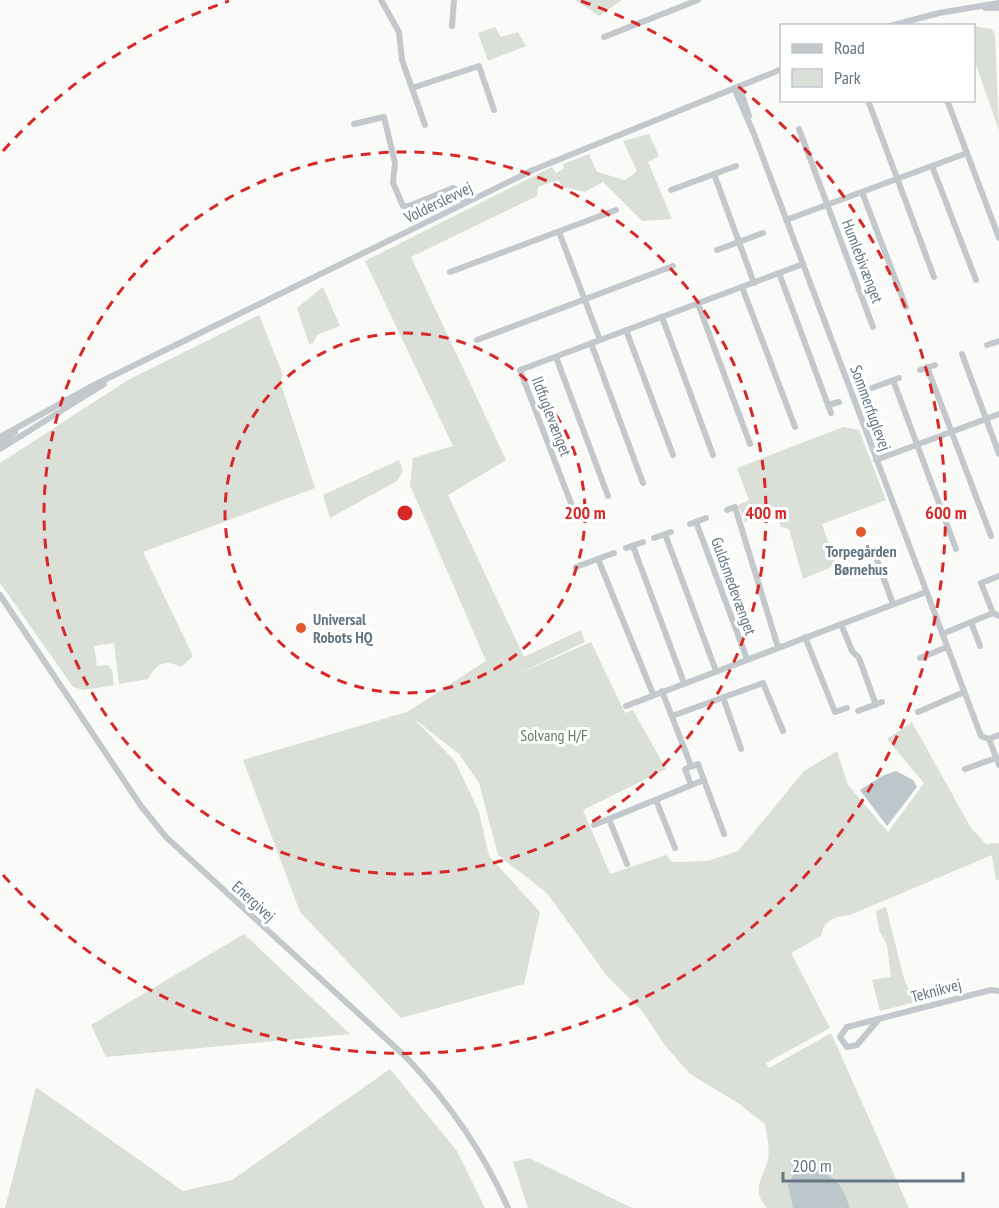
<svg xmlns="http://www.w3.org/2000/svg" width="999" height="1208" viewBox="0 0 999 1208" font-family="'PT Sans Narrow',sans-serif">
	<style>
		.green { fill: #dadfd7 }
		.water { fill: #bbc7cb }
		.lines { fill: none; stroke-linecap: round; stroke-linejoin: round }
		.minor { stroke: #c3c8cc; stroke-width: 6 }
		.ring { fill: none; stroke: #d62828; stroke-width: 3; stroke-dasharray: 10 8 }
		.poi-dot { fill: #e4572e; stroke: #fff; stroke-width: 2 }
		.labels { text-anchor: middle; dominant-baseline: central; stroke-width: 6; stroke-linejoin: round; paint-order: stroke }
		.street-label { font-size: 16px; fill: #657683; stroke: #fff }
		.poi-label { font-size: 16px; font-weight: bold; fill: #657683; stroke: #fff }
		.park-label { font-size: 16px; fill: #687a64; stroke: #fff }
		.centre { fill: #d62828; stroke: #fff; stroke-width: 3 }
		.ring-label { font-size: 18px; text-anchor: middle; font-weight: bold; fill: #d62828; stroke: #fff; stroke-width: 6; stroke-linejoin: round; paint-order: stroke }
	</style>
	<rect width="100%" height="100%" fill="#fafaf8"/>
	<g class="green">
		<path d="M575 0H622L599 16Z"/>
		<path d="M974 26 992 29 995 35 999 130 974 59Z"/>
		<path d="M495 27 501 37 518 32 526 46 488 61 478 33Z"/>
		<path d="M649 134 659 156 648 162 672 219 642 221 603 182 585 192 563 187 558 180 538 187 537 196 411 257 506 460 448 495 524 657 581 630 585 642 511 677 591 642 625 713 633 710 666 769 583 810 610 874 666 855 672 862 708 861 738 851 804 771 837 751 848 785 888 832 924 783 887 739 912 722 971 828 986 844 999 843V880H996L992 855 850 915C833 917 825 919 821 936L791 953 830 1028 766 1063 769 1068 831 1033 909 1208H767C750 1190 763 1179 768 1159 770 1147 767 1136 765 1124L738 1103 690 1074 664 1044 643 1012 607 976 547 893 498 855 479 783 459 754 412 717 455 761 479 812 489 856 540 912 524 984 401 1018 300 912 243 760 407 712 486 661 410 485 413 458 453 446 365 261 552 167 556 173 564 169 563 164 589 154 597 172 625 180 637 171 623 141Z"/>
		<path d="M323 287 340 326 317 335 313 343 309 344 297 308Z"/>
		<path d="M259 315 283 375 280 381 315 488 143 552 193 656 181 667C164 659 157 663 148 679L119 684 114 643 94 646 97 666 108 665 112 670 114 685 84 690 73 687 0 583V463L128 380Z"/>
		<path d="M843 427 859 430 886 500 822 524 836 565 803 579 789 529 781 527 776 513 745 522 738 505 749 500 737 468Z"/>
		<path d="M399 460 403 471 397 481 330 518 323 495Z"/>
		<path d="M886 907 904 979 910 992 923 996 924 1000 880 1011 872 980 891 977 887 945 879 930 876 911Z"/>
		<path d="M244 934 350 1034 106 1057 91 1025Z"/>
		<path d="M390 1069 457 1151 485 1208H5L36 1087 183 1191 232 1180Z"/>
		<path d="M529 1158 632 1208H528L513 1162Z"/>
	</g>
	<g class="water">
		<path d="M896 771 913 780 917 787 887 826 860 790 882 776Z"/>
		<path d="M805 1169C828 1169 845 1184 849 1208H793L788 1184 794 1174Z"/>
	</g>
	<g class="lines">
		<g class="minor">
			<path d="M381 0 399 32 402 60 425 125"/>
			<path d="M985 8H999"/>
			<path d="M452 26 454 0"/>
			<path d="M890 26 939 13 999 3"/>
			<path d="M604 37 698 0"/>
			<path d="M739 86 749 116"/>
			<path d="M412 88 479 66 494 110"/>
			<path d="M734 88 754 134 981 736 989 739 999 765"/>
			<path d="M947 100 999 238"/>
			<path d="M869 103 934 277"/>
			<path d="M354 124 384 117 395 163 393 183 403 206H409L453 188 458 190 465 203"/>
			<path d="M799 129 873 327"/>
			<path d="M932 166 976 280"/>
			<path d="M714 174 754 283"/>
			<path d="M671 190 736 166"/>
			<path d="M862 192 906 307"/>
			<path d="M786 220 967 153"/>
			<path d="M559 232 600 340"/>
			<path d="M717 250 763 233"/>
			<path d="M450 272 616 210"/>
			<path d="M779 273 831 413"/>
			<path d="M742 287 795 427"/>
			<path d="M698 304 750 444"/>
			<path d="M662 317 713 455"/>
			<path d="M626 330 673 455"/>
			<path d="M477 340 673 266"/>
			<path d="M591 343 643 483"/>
			<path d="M987 345 999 341"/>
			<path d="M962 354 999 454"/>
			<path d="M556 357 608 496"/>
			<path d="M927 367 991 536"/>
			<path d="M920 370 935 365"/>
			<path d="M893 380 956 549"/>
			<path d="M872 388 899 378"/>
			<path d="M828 405 839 402"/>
			<path d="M0 437 94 385 533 170 782 69"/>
			<path d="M0 443 15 432"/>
			<path d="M0 449 104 384"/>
			<path d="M876 460 999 414"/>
			<path d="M572 506 520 370 803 264"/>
			<path d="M727 510 735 507 778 647"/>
			<path d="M696 522 747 659"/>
			<path d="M690 524 706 518"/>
			<path d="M665 534 716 671"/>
			<path d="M654 538 671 532"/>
			<path d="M633 546 684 683"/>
			<path d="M626 548 643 542"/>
			<path d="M598 559 653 694"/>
			<path d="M877 560 893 604"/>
			<path d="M576 567 614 553"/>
			<path d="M999 576 981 583 993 613 999 616"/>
			<path d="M0 595 141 806 166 837 407 1058C450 1104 483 1151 508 1208"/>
			<path d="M971 622 980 646"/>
			<path d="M841 624 852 651 859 658 876 705"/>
			<path d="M942 634 993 613"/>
			<path d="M805 637 835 712 847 708"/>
			<path d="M920 658 947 647"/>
			<path d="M662 691 691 766"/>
			<path d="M723 697 741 749"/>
			<path d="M626 706 926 592"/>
			<path d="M858 711 882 702"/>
			<path d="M918 712 964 692"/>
			<path d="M672 716 763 683 783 731"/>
			<path d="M989 739 999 735"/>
			<path d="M965 769 996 758"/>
			<path d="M691 785 685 769 698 764 724 834"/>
			<path d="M656 800 675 848"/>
			<path d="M609 819 627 864"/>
			<path d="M594 825 704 780"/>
			<path d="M879 1019 857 1045 847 1047 840 1037 847 1027 991 990 999 991"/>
		</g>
	</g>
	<g class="ring">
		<circle cx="405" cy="513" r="180"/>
		<circle cx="405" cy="513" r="361"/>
		<path d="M3 151A541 541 0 0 1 229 1M581 1A541 541 0 1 1 3 875"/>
	</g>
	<g class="poi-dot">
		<circle cx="861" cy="532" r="6"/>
		<circle cx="301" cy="628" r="6"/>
	</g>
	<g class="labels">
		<g class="street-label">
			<text transform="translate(438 202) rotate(-26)">Volderslevvej</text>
			<text transform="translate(863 261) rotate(69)">Humlebivænget</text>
			<text transform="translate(871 408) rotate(70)">Sommerfuglevej</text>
			<text transform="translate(552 416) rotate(69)">Ildfuglevænget</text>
			<text transform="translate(734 586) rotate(70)">Guldsmedevænget</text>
			<text transform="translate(254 901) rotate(42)">Energivej</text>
			<text transform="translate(936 990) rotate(-15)">Teknikvej</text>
		</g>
		<g class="poi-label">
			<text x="861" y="551">Torpegården<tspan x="861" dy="18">Børnehus</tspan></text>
			<text x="313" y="619" text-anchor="start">Universal<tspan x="313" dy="18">Robots HQ</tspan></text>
		</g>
		<g class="park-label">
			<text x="554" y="735">Solvang H/F</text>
		</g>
	</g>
	<circle cx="405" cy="513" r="9" class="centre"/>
	<g class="ring-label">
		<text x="585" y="519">200 m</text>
		<text x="766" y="519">400 m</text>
		<text x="946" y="519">600 m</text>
	</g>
	<rect x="780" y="24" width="195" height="78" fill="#ffffff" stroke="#c1c8cd" stroke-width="1.5"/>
	<rect x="792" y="44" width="30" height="9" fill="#c3c8cc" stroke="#c1c8cd" stroke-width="1.5"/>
	<text x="834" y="54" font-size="18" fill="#657683">Road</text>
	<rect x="792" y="69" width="30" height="18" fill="#dadfd7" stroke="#c1c8cd" stroke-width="1.5"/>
	<text x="834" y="84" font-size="18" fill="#657683">Park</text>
	<path d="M783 1172v9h180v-9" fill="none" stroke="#657683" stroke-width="3"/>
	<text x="792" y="1172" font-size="18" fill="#657683" stroke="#ffffff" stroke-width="4.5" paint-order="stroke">200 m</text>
</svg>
